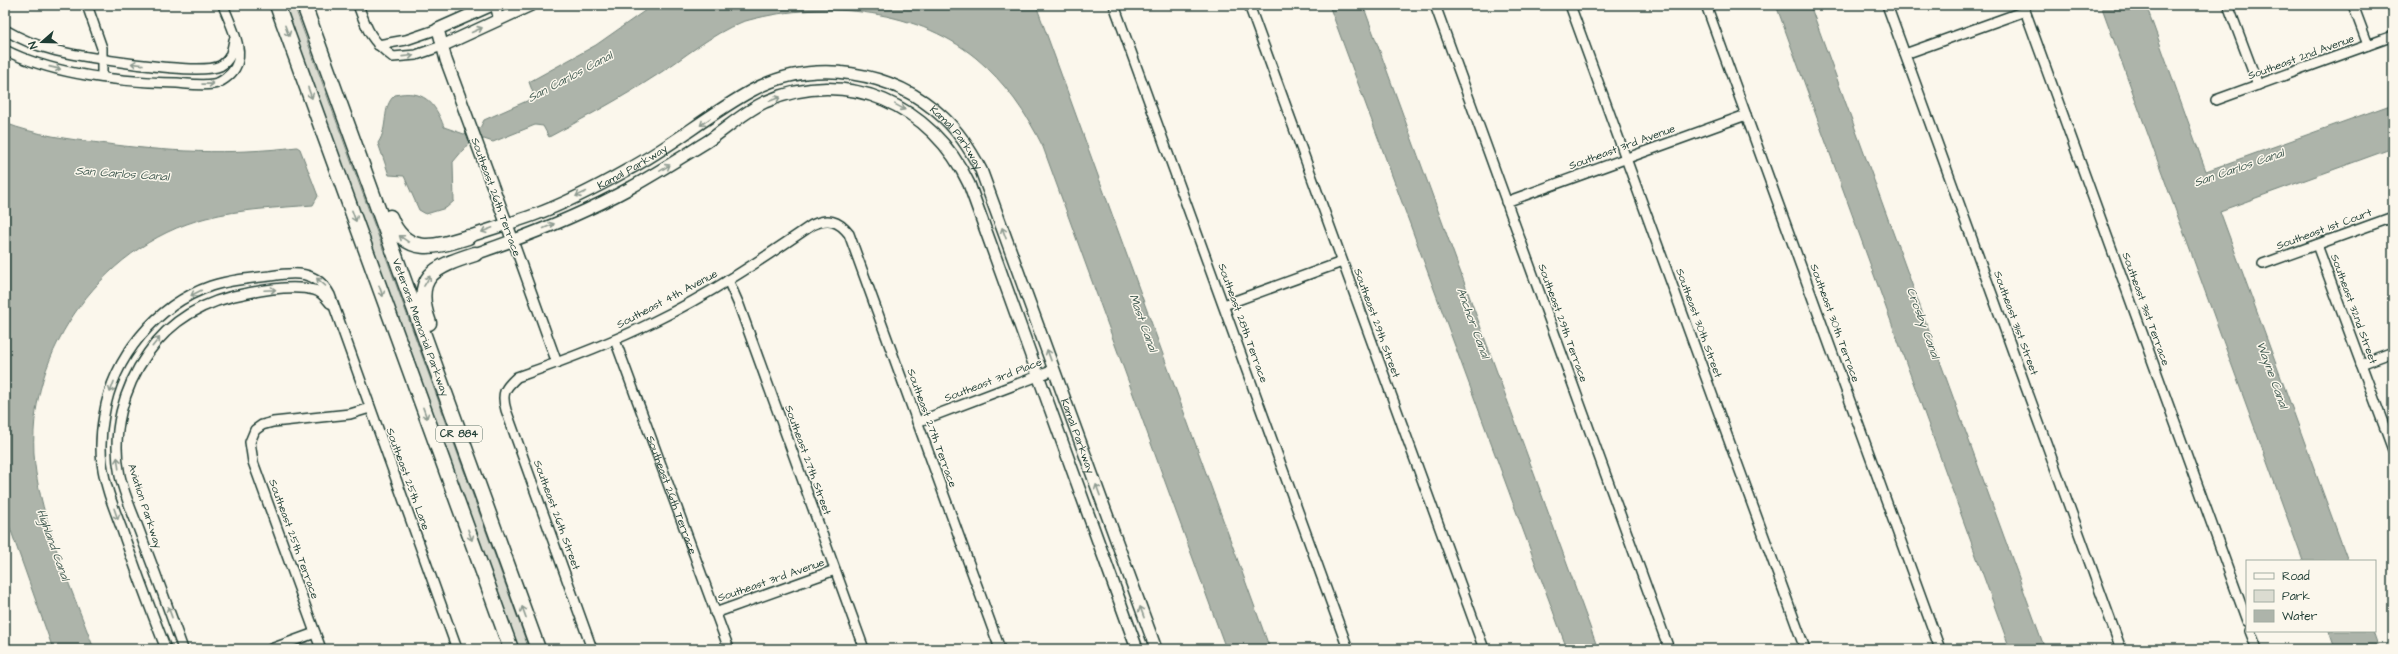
<svg xmlns="http://www.w3.org/2000/svg" width="2398" height="654" viewBox="0 0 2398 654" font-family="'Architects Daughter',sans-serif">
	<style>
		.green { fill: #dbdcd1; stroke: #7d8c82 }
		.water { fill: #adb4aa; stroke: #74847b }
		.lines { fill: none; stroke-linecap: round; stroke-linejoin: round }
		.minor-casing { stroke: #1f3d34; stroke-width: 12 }
		.tertiary-casing { stroke: #1f3d34; stroke-width: 14 }
		.trunk-casing { stroke: #1f3d34; stroke-width: 17 }
		.minor { stroke: #fbf7ec; stroke-width: 9 }
		.tertiary { stroke: #fbf7ec; stroke-width: 11 }
		.trunk { stroke: #fbf7ec; stroke-width: 14 }
		.oneway { stroke: #8d9a90 }
		.labels { text-anchor: middle; dominant-baseline: central; stroke-width: 3; stroke-linejoin: round; paint-order: stroke }
		.shield { fill: #fbf7ec; stroke: #61756b; stroke-width: 1 }
		.shield-label { font-size: 10px; font-weight: bold; fill: #1f3d34 }
		.street-label { font-size: 11px; fill: #1f3d34; stroke: #fbf7ec }
		.water-label { font-size: 12px; font-style: italic; fill: #425b52; stroke: #fbf7ec }
	</style>
	<rect width="100%" height="100%" fill="#fbf7ec"/>
	<filter id="ink" filterUnits="userSpaceOnUse"><feTurbulence type="fractalNoise" baseFrequency=".025" numOctaves="2"/><feDisplacementMap in="SourceGraphic" scale="8" xChannelSelector="R" yChannelSelector="G"/><feConvolveMatrix kernelMatrix="1 2 1 2 8 2 1 2 1" color-interpolation-filters="sRGB"/></filter>
	<g filter="url(#ink)">
		<path class="green" d="M285 5H294L529 649H518Z"/>
		<g class="water">
			<path d="M653 5H1036L1270 649H1226L1043 147C1027 114 1005 82 976 58 913 6 817 0 742 22 710 35 685 57 657 75 622 98 586 117 549 137L543 126 535 125 493 142 484 139 468 144 453 162 454 201 446 208 426 214 419 210 404 176 389 175 378 143C389 127 381 107 395 95 423 89 435 102 444 127L464 134 480 128 484 120 529 100 533 93 529 82 596 45Z"/>
			<path d="M1329 5H1363L1598 649H1567Z"/>
			<path d="M1776 5H1810L2045 649H2010Z"/>
			<path d="M2101 5H2146L2206 171 2393 104V148L2220 211 2348 561H2303Z"/>
			<path d="M5 123C36 135 68 139 100 143 166 152 230 155 297 147L300 149 318 196 313 205C277 208 241 209 206 218 98 246 19 361 36 473 46 533 73 592 94 649H53L5 514Z"/>
			<path d="M2329 631H2373L2379 649H2335Z"/>
		</g>
		<g class="lines">
			<g class="minor-casing">
				<g id="minor">
					<path d="M87 5 102 48V77"/>
					<path d="M358 5C367 30 371 41 393 57L416 55 442 46"/>
					<path d="M495 5 499 20"/>
					<path d="M1114 5 1348 649"/>
					<path d="M1249 5 1484 649"/>
					<path d="M1435 5 1669 649"/>
					<path d="M1570 5 1805 649"/>
					<path d="M1706 5 1940 649"/>
					<path d="M1887 5 2121 649"/>
					<path d="M2023 5 2247 621"/>
					<path d="M2228 5 2258 85"/>
					<path d="M2353 5 2368 45"/>
					<path d="M5 30C19 38 34 45 50 49 76 57 199 76 220 66 231 60 232 51 234 40"/>
					<path d="M378 45 406 40 438 29"/>
					<path d="M5 50C56 76 121 82 177 83 189 84 201 86 213 84 221 83 231 75 235 68 246 51 229 22 223 5"/>
					<path d="M1905 54 2025 11"/>
					<path d="M2216 100 2393 36"/>
					<path d="M1506 202 1746 115"/>
					<path d="M513 241 557 363"/>
					<path d="M2317 245 2393 450"/>
					<path d="M2263 264 2393 217"/>
					<path d="M728 280 739 305 864 649"/>
					<path d="M1224 305 1342 262"/>
					<path id="s1" d="M615 340 729 649"/>
					<path d="M2361 364 2393 352"/>
					<path d="M917 422 1054 370"/>
					<path d="M715 613 835 570"/>
					<path d="M2250 631 2257 649"/>
					<path d="M166 649C150 608 135 568 121 527 113 506 105 486 102 463 100 447 101 431 104 415 113 358 156 305 211 286 230 280 250 278 270 276 294 272 317 270 330 295L457 649"/>
					<path d="M183 649C170 613 157 577 143 541 136 520 125 498 120 476 111 433 123 388 148 353 172 318 207 300 248 293 268 289 295 285 314 290 321 291 326 298 330 303"/>
					<path d="M271 649 315 633"/>
					<path d="M321 649 253 462 250 442 255 430 262 425 273 422 350 414 370 408"/>
					<path d="M592 649 506 410C501 393 505 388 517 377 563 361 609 344 653 322 709 295 761 260 812 225 828 218 838 220 849 234L1000 649"/>
				</g>
			</g>
			<g class="tertiary-casing">
				<g id="tertiary">
					<path d="M492 5 438 29 446 60 513 241"/>
					<path d="M442 46 531 5"/>
					<path id="s2" d="M468 237C490 229 512 223 534 215 567 203 599 186 629 169 672 146 709 114 751 91 813 57 893 70 944 118 960 133 971 151 981 170L1156 649"/>
					<path d="M475 254C528 236 581 215 630 188 657 173 682 157 708 141 727 128 744 112 765 102 847 66 932 105 969 184L1137 649"/>
				</g>
			</g>
			<g class="trunk-casing">
				<g id="trunk">
					<path d="M277 5 511 649"/>
					<path id="s3" d="M304 5 538 649"/>
					<path d="M390 217C405 257 436 247 468 237"/>
					<path d="M429 323C412 276 434 267 475 254"/>
				</g>
			</g>
			<use href="#minor" class="minor"/>
			<use href="#tertiary" class="tertiary"/>
			<use href="#trunk" class="trunk"/>
		</g>
		<defs><path id="oneway-shaft" d="M-6 0H5M1.5-3L5.5 0L1.5 3" fill="none" stroke-width="1.6" stroke-linecap="round" stroke-linejoin="round"/></defs>
		<g class="oneway">
			<use href="#oneway-shaft" transform="translate(477 30) rotate(-24)"/>
			<use href="#oneway-shaft" transform="translate(287 31) rotate(70)"/>
			<use href="#oneway-shaft" transform="translate(408 56) rotate(-6)"/>
			<use href="#oneway-shaft" transform="translate(137 64) rotate(-174)"/>
			<use href="#oneway-shaft" transform="translate(55 68) rotate(13)"/>
			<use href="#oneway-shaft" transform="translate(208 84) rotate(-1)"/>
			<use href="#oneway-shaft" transform="translate(310 93) rotate(70)"/>
			<use href="#oneway-shaft" transform="translate(775 99) rotate(-21)"/>
			<use href="#oneway-shaft" transform="translate(900 107) rotate(29)"/>
			<use href="#oneway-shaft" transform="translate(705 122) rotate(145)"/>
			<use href="#oneway-shaft" transform="translate(665 168) rotate(-31)"/>
			<use href="#oneway-shaft" transform="translate(581 194) rotate(155)"/>
			<use href="#oneway-shaft" transform="translate(354 216) rotate(70)"/>
			<use href="#oneway-shaft" transform="translate(549 226) rotate(-24)"/>
			<use href="#oneway-shaft" transform="translate(487 230) rotate(159)"/>
			<use href="#oneway-shaft" transform="translate(1004 233) rotate(-110)"/>
			<use href="#oneway-shaft" transform="translate(404 239) rotate(-145)"/>
			<use href="#oneway-shaft" transform="translate(427 281) rotate(-59)"/>
			<use href="#oneway-shaft" transform="translate(321 282) rotate(-139)"/>
			<use href="#oneway-shaft" transform="translate(270 290) rotate(-3)"/>
			<use href="#oneway-shaft" transform="translate(381 291) rotate(70)"/>
			<use href="#oneway-shaft" transform="translate(196 293) rotate(153)"/>
			<use href="#oneway-shaft" transform="translate(156 342) rotate(-51)"/>
			<use href="#oneway-shaft" transform="translate(1049 355) rotate(-110)"/>
			<use href="#oneway-shaft" transform="translate(112 387) rotate(110)"/>
			<use href="#oneway-shaft" transform="translate(425 413) rotate(70)"/>
			<use href="#oneway-shaft" transform="translate(118 463) rotate(-97)"/>
			<use href="#oneway-shaft" transform="translate(1098 490) rotate(-110)"/>
			<use href="#oneway-shaft" transform="translate(116 514) rotate(71)"/>
			<use href="#oneway-shaft" transform="translate(470 535) rotate(70)"/>
			<use href="#oneway-shaft" transform="translate(170 612) rotate(-110)"/>
			<use href="#oneway-shaft" transform="translate(524 612) rotate(-110)"/>
			<use href="#oneway-shaft" transform="translate(1142 612) rotate(-110)"/>
		</g>
	</g>
	<g class="labels">
		<rect class="shield" x="436" y="426" width="46" height="16" rx="3"/>
		<g class="shield-label">
			<text x="459" y="434">CR 884</text>
		</g>
		<g class="street-label">
			<text transform="translate(2301 57) rotate(-20)">Southeast 2nd Avenue</text>
			<text stroke="none"><textPath href="#s2" startOffset="551">Kamal Parkway</textPath></text>
			<text transform="translate(1622 147) rotate(-20)">Southeast 3rd Avenue</text>
			<text stroke="none"><textPath href="#s2" startOffset="179">Kamal Parkway</textPath></text>
			<text transform="translate(496 197) rotate(70)">Southeast 26th Terrace</text>
			<text transform="translate(2324 229) rotate(-20)">Southeast 1st Court</text>
			<text transform="translate(667 299) rotate(-28)">Southeast 4th Avenue</text>
			<text transform="translate(2146 309) rotate(70)">Southeast 31st Terrace</text>
			<text transform="translate(2354 309) rotate(70)">Southeast 32nd Street</text>
			<text transform="translate(1243 323) rotate(70)">Southeast 28th Terrace</text>
			<text transform="translate(1377 323) rotate(70)">Southeast 29th Street</text>
			<text transform="translate(1563 323) rotate(70)">Southeast 29th Terrace</text>
			<text transform="translate(1699 323) rotate(70)">Southeast 30th Street</text>
			<text transform="translate(1835 323) rotate(70)">Southeast 30th Terrace</text>
			<text transform="translate(2016 323) rotate(70)">Southeast 31st Street</text>
			<text stroke="none"><textPath href="#s3" startOffset="343">Veterans Memorial Parkway</textPath></text>
			<text transform="translate(993 380) rotate(-21)">Southeast 3rd Place</text>
			<text transform="translate(932 428) rotate(70)">Southeast 27th Terrace</text>
			<text stroke="none"><textPath href="#s2" startOffset="875">Kamal Parkway</textPath></text>
			<text transform="translate(808 460) rotate(70)">Southeast 27th Street</text>
			<text transform="translate(408 479) rotate(70)">Southeast 25th Lane</text>
			<text stroke="none"><textPath href="#s1" startOffset="165">Southeast 26th Terrace</textPath></text>
			<text transform="translate(145 506) rotate(72)">Aviation Parkway</text>
			<text transform="translate(557 515) rotate(70)">Southeast 26th Street</text>
			<text transform="translate(294 539) rotate(70)">Southeast 25th Terrace</text>
			<text transform="translate(771 580) rotate(-19)">Southeast 3rd Avenue</text>
		</g>
		<g class="water-label">
			<text transform="translate(570 77) rotate(-28)">San Carlos Canal</text>
			<text transform="translate(2239 168) rotate(-19)">San Carlos Canal</text>
			<text transform="translate(122 174) rotate(4)">San Carlos Canal</text>
			<text transform="translate(1143 323) rotate(70)">Mast Canal</text>
			<text transform="translate(1473 323) rotate(70)">Anchor Canal</text>
			<text transform="translate(1923 323) rotate(70)">Crosby Canal</text>
			<text transform="translate(2272 375) rotate(70)">Wayne Canal</text>
			<text transform="translate(53 545) rotate(70)">Highland Canal</text>
		</g>
	</g>
	<rect width="2398" height="654" fill="none" stroke="#fbf7ec" stroke-width="20"/>
	<rect x="10" y="10" width="2378" height="634" fill="none" stroke="#1f3d34" stroke-width="1.5" filter="url(#ink)"/>
	<rect x="2246" y="560" width="130" height="72" fill="#fbf7ec" stroke="#a3ada2"/>
	<rect x="2254" y="573" width="20" height="6" fill="#fbf7ec" stroke="#a3ada2"/>
	<text x="2282" y="580" font-size="12" fill="#1f3d34">Road</text>
	<rect x="2254" y="590" width="20" height="12" fill="#dbdcd1" stroke="#a3ada2"/>
	<text x="2282" y="600" font-size="12" fill="#1f3d34">Park</text>
	<rect x="2254" y="610" width="20" height="12" fill="#adb4aa" stroke="#a3ada2"/>
	<text x="2282" y="620" font-size="12" fill="#1f3d34">Water</text>
	<g transform="translate(42 42) rotate(250)" stroke="#fbf7ec" stroke-width="3" paint-order="stroke">
	<path d="M0-3L7 15L0 10L-7 15Z" fill="#1f3d34"/>
	<text y="-6" font-size="11" font-weight="bold" text-anchor="middle" fill="#1f3d34">N</text>
	</g>
</svg>
